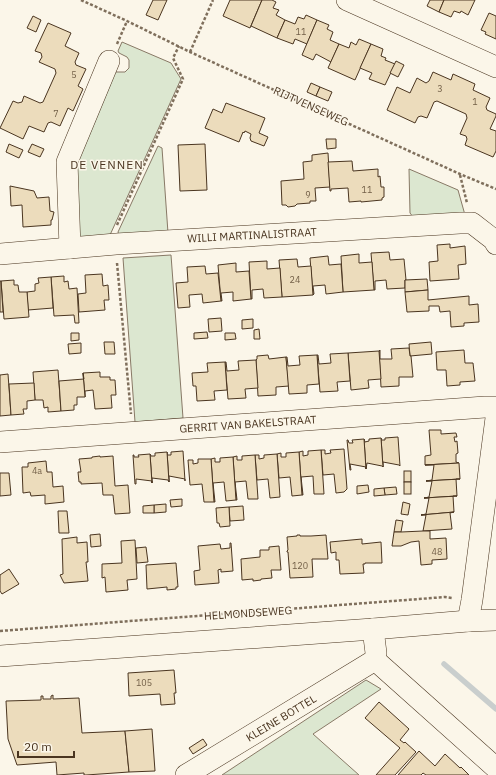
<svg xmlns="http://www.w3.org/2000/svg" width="496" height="775" viewBox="0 0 496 775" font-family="'IBM Plex Sans',sans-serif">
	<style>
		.green { fill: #dce7d0; stroke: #887966 }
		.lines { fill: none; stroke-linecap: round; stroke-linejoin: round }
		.stream { stroke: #c9cecd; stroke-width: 5.5 }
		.building { fill: #ecdcbc; stroke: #4a3520 }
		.minor-casing { stroke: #4a3520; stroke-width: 22 }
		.path { stroke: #7f6f5c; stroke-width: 2.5; stroke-dasharray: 3 2; stroke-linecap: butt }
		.minor { stroke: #fbf6e9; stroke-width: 21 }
		.labels { text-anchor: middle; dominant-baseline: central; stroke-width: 3; stroke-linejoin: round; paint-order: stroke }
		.number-label { font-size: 9px; fill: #725f47 }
		.street-label { font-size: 11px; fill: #4a3520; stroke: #fbf6e9 }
		.neighbourhood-label { font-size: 12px; letter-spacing: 1px; fill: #4a3520; stroke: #fbf6e9 }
	</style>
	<rect width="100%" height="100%" fill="#fbf6e9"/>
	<g class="green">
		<path d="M122 42 171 63 181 79 110 235 81 237 77 235 72 175 114 72H125L129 68V60L127 57 119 53 118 51Z"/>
		<path d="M158 146 162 148 168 233 119 236 118 232Z"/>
		<path d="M409 169 458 190 465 215 413 217 410 213Z"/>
		<path d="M171 255 183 418 135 422 123 258Z"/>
		<path d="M366 680 381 689 313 734 359 775H222Z"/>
	</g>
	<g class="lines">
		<path class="stream" d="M444 664 496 709"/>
	</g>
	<g class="building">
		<path d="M153 0H167L158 20 146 15Z"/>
		<path d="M230 0H262L250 28 223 16Z"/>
		<path d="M262 0H272L276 2 273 8 279 10 276 15 285 20 277 38 251 26Z"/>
		<path d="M430 0H444L439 12 427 6Z"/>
		<path d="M444 0H475L468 15 461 11 460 13 454 11 451 17 439 12Z"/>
		<path d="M489 13 496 16V39L485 34 486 32 481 30Z"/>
		<path d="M306 15 317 20 307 44 295 39 293 44 277 38 285 20 295 24 298 17 304 19Z"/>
		<path d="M33 16 41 20 36 32 27 28Z"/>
		<path d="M317 20 329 25 327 29 333 32 330 40 339 44 331 62 316 54 313 60 302 55Z"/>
		<path d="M48 23 71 33 65 46 79 53 75 62 76 65 86 69 78 86 83 89 73 111 68 108 60 126 51 122 48 123 44 132 29 126 23 139 0 128 13 101 18 103 22 102 24 96 40 103 43 102 56 73 55 69 39 62 42 57 41 53 35 51Z"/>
		<path d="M359 39 371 44 355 80 328 68 339 44 349 48 351 42 356 45Z"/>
		<path d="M371 44 383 49 381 56 386 58 385 60 395 64 385 85 369 79 372 73 360 68Z"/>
		<path d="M396 61 404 65 398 77 390 73Z"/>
		<path d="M433 72 451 80 453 74 475 84 473 90 490 98 486 107 487 110 496 114V116L490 129 496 131V151L493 157 465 145 467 139 466 136 460 134 467 118 466 114 437 101 434 102 427 118 421 116 418 117 415 123 387 110 397 87 410 93 417 78 426 83 429 81Z"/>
		<path d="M311 83 320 87 316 96 307 92Z"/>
		<path d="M320 87 332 92 328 101 316 96Z"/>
		<path d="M226 103 265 118 259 133 268 137 264 146 251 141 250 138 251 134 245 131 244 133 243 132 239 142 205 128 213 109 222 113Z"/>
		<path d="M326 139H336V148L327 149Z"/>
		<path d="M9 144 23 150 19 158 6 152Z"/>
		<path d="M32 144 44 149 40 157 28 152Z"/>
		<path d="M205 144 207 190 180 191 178 145Z"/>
		<path d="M328 153 330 187 315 188 316 201H310V203L297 204 295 206 288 207 286 205H282L281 181 304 179 303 162 312 161V155Z"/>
		<path d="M352 161 353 171 378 169V177L380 176 381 187H384V197L382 198V200L361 202V201L349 202 348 188 331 189V191H330L328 162Z"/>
		<path d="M10 186 34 191 37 198 49 197 50 211 54 212 52 220H51V225L23 227 22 205 11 206Z"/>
		<path d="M450 244V248L465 246 466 264 458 265 459 279 430 281 429 262 438 261 437 245Z"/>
		<path d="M389 252 390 260 404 259 406 280H405V288L387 289 386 280 375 281V290H374L371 253Z"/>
		<path d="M359 254V263L372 262 374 290 343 292 341 256Z"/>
		<path d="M328 256 329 265 341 264 343 292 326 294 325 285 313 286 314 294 313 295 310 258Z"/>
		<path d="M297 259 298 267 311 266 313 295 282 297 279 260Z"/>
		<path d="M267 261V269L280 268 282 297 264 298 263 289 252 290V299H251L249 262Z"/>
		<path d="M236 263V272L249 271 251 299 233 301V292L221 293 222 301H221L218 265Z"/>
		<path d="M205 266 206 274 218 273 221 301 203 303 202 294 189 295 190 307 178 308 176 283 188 282 187 267Z"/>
		<path d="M102 274 103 286 108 285 109 300H104L105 310 79 312 78 294 86 293 85 275Z"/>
		<path d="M64 276V282L68 281 69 289 77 288 79 323H75L74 315 54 316 51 277Z"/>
		<path d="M51 277 53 308 28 310 27 292 35 291V284L39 283 38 278Z"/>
		<path d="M427 279 428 290 405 292V280Z"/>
		<path d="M14 280V285H18L19 292H27L29 317 4 319 1 281Z"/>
		<path d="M0 281H1L3 312H0Z"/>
		<path d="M428 290V300L469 296V305L478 304 479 322 464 323V326L451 327 450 311 440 312 439 306H429V311L407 312 405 292Z"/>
		<path d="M221 318 222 331 209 332 208 319Z"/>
		<path d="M253 319V328L242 329V320Z"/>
		<path d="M259 329 260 339H254V330Z"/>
		<path d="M207 332 208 338 194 339V333Z"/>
		<path d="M71 333H79V340L71 341Z"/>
		<path d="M225 333H235L236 339 225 340Z"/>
		<path d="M104 342H114L115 354H105Z"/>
		<path d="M431 342 432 354 410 356 409 344Z"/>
		<path d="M81 343V353L69 354 68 344Z"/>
		<path d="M409 348 410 356H411L413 377H399V386L381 387 379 351 380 350V359H392L391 349Z"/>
		<path d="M464 350 465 363H473L475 381 460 382V385L447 386 446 370H437L436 352Z"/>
		<path d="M379 351 381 379 368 380 369 388 351 390 348 353Z"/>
		<path d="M348 353 350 381 337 382 338 391 320 392 317 355H318L319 364 331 363 330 354Z"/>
		<path d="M268 355 269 359 286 357 289 386 276 387V395L258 396 256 360 257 359V356Z"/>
		<path d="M317 355 319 384 307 385V393L289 394 286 357H287L288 366 300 365 299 356Z"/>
		<path d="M256 360 258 388 245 389 246 398 228 399 225 362H226L227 371 239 370 238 361Z"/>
		<path d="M225 362 227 390 214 391 215 400 197 401 196 386H193L192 373 208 372 207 363Z"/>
		<path d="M58 370 61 411 48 412V407L44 408 43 400H35L33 372Z"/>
		<path d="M100 372V377H110V380H115L116 395H111L112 408 95 409 93 390 85 391V397L83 373Z"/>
		<path d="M83 373 85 397H77V405H74V410L61 411 59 381 84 379Z"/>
		<path d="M8 374 11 415 0 416V375Z"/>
		<path d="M34 383 35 400 27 401V409H23L24 414 11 415 9 384Z"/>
		<path d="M429 430H441V434L456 433 457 437H454L455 442 457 441 458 453 456 454V462L459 463 425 465V456L431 455Z"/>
		<path d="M398 437 400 466 399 465 383 462V467L381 438V440H385V438Z"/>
		<path d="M381 438 383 467 382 466 367 463 366 469 364 439 365 442 369 441V439Z"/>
		<path d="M364 439 366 469V467L350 464 351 470H350L347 440H348L349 443H353L352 440Z"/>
		<path d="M344 449 347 489 344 492 336 493 334 474 323 475 321 450H325V454L331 453 330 450Z"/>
		<path d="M321 450 324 494H314L313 476 301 477 303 495H302L299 452 303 451V456L308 455V451Z"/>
		<path d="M183 451 185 481V479L169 476V482L167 452V455H171V452Z"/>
		<path d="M167 452 169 482 168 480 152 478V483L150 454 151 456H155V453Z"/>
		<path d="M299 452 302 495 292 496 290 477 279 478 277 454 281 453V457H286V453Z"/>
		<path d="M150 454 152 483V481L136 479V484H135L133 455H134V457H139L138 455Z"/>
		<path d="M277 454 280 497 270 498 268 479 257 480 255 455H259V459L264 458V455Z"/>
		<path d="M255 455 258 499H248L246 481 235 482 237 500H236L233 457 237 456V460H242V456Z"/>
		<path d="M100 456V457L113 456 115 486 128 485 130 513 115 514 113 495H103L102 483 81 484V482H79L78 472H81L79 459 92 458V457Z"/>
		<path d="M233 457 236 500 226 501 224 482 213 483 215 502H214L211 459 215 458V462H220V458Z"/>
		<path d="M198 459H211L214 502H204L202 484 190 485 188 460H193V464L198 463Z"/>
		<path d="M46 461 47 472H52L53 487 63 486 64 502 45 504V495L31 496 30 492 23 493 22 467H28V463Z"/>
		<path d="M459 463 460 479 426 481 432 480 434 465H425Z"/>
		<rect x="404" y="471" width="7" height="11"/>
		<path d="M0 473H9L11 495 0 496Z"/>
		<path d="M456 479 457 496 424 498 429 497 432 481H426L460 479Z"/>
		<rect x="404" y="482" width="7" height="12"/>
		<path d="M368 485 369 492 357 494V486Z"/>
		<path d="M396 487 397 494 385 495 384 488Z"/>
		<path d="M384 488 385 495 374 496V489Z"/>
		<path d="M453 496 454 512 421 515 426 514 429 498H424L457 496Z"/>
		<path d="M182 499V506L171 507 170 500Z"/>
		<path d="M403 502 410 504 408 515 401 514Z"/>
		<path d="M166 504V512L154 513V505Z"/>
		<path d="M154 505V513H143V506Z"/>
		<path d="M243 506 244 520 230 521 229 507Z"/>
		<path d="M229 507 230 526 220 527 219 523H217L216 508Z"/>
		<path d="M58 511H67L69 533H59Z"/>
		<path d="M454 512 450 513 452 529 423 531 426 515H421Z"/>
		<path d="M396 520 403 521 401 532H394Z"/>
		<path d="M423 531H430V539L446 538 447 559 432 560V564L421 565 419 541 411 542 401 546H392L394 532H401Z"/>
		<path d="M100 534 101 546 91 547 90 535Z"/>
		<path d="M297 535H300V536H311L326 535 328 559H312L313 577 290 578 288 552H287V551L288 550 287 537 297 536Z"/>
		<path d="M77 537V543L87 542 88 562H86L88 581 64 583 60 575 63 574 62 539Z"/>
		<path d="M362 539V544L381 542 382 563H365V564H363L364 573 340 574 339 560H336V552L331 553 330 542Z"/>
		<path d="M135 540 137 579 127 580 128 590 106 592 105 577 102 578V564L122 563 121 541Z"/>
		<path d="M230 543H231L233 571 221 572V569L218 570 219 583 195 585 194 571 200 570 198 546 220 544 221 549 230 548Z"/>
		<path d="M279 546 281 570H271L272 578 261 579V580L253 581V579L242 580 241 559 260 557V550H269V547Z"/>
		<path d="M146 547 148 562 137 563 136 548Z"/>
		<path d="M176 563 178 587H176V589L167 590V587L147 589 146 565Z"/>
		<path d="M9 569 19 584 2 594 0 591V575Z"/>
		<path d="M174 670 176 693H174L175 704 161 705 160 694 129 696 128 673Z"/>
		<path d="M53 695V699L79 698 82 733 125 731 129 772 86 775H84V773L57 775 56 762 17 765 8 739 6 701 41 700V696H43V699H51V696Z"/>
		<path d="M379 702 409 729 400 740 404 743 405 742 416 752 395 775H376L400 748 365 718Z"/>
		<path d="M152 729 155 771 129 772 125 731Z"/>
		<path d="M203 739 207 745 193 754 189 748Z"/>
		<path d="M419 751 435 766 445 754 460 768 461 767 469 775H426L423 773 421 775H398Z"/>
	</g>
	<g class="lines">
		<g class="minor-casing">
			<g id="minor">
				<path d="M347 0 496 67"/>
				<path d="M70 248 67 162 109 61"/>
				<path d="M0 254 116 244 460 223H472L494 240 496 244"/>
				<path d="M0 442 485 407H496"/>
				<path d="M468 621 472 600 496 418"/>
				<path d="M0 656 373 629 468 621 496 620"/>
				<path d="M375 660 496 768"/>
				<path d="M186 775 375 660 376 653 373 629"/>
			</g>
		</g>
		<g class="path">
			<path d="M81 0 127 21 190 52 460 174 496 189"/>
			<path d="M117 44 127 21"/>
			<path d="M190 52 213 0"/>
			<path d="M460 175 467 203"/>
			<path d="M117 225 183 79 173 58 179 46"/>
			<path d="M117 263 131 414"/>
			<path d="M0 631 445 597 452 598"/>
		</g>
		<use href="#minor" class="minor"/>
	</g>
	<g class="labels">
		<g class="number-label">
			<text x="301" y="31">11</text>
			<text x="74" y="74">5</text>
			<text x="440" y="88">3</text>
			<text x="475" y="101">1</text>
			<text x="56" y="113">7</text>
			<text x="367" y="189">11</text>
			<text x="308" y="194">9</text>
			<text x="295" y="279">24</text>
			<text x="37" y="470">4a</text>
			<text x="437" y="551">48</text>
			<text x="300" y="565">120</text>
			<text x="144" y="682">105</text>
		</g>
		<g class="street-label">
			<text transform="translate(311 106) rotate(24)">RIJTVENSEWEG</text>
			<text transform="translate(252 235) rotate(-3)">WILLI MARTINALISTRAAT</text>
			<text transform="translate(248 424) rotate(-4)">GERRIT VAN BAKELSTRAAT</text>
			<text transform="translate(248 613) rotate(-4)">HELMONDSEWEG</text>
			<text transform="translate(281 718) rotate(-31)">KLEINE BOTTEL</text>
		</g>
		<g class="neighbourhood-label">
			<text x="107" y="164">DE VENNEN</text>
		</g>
	</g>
	<path d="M18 751v6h56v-6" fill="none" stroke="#4a3520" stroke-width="2"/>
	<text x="24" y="751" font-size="12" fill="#4a3520" stroke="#fbf6e9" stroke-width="3" paint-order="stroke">20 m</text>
</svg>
